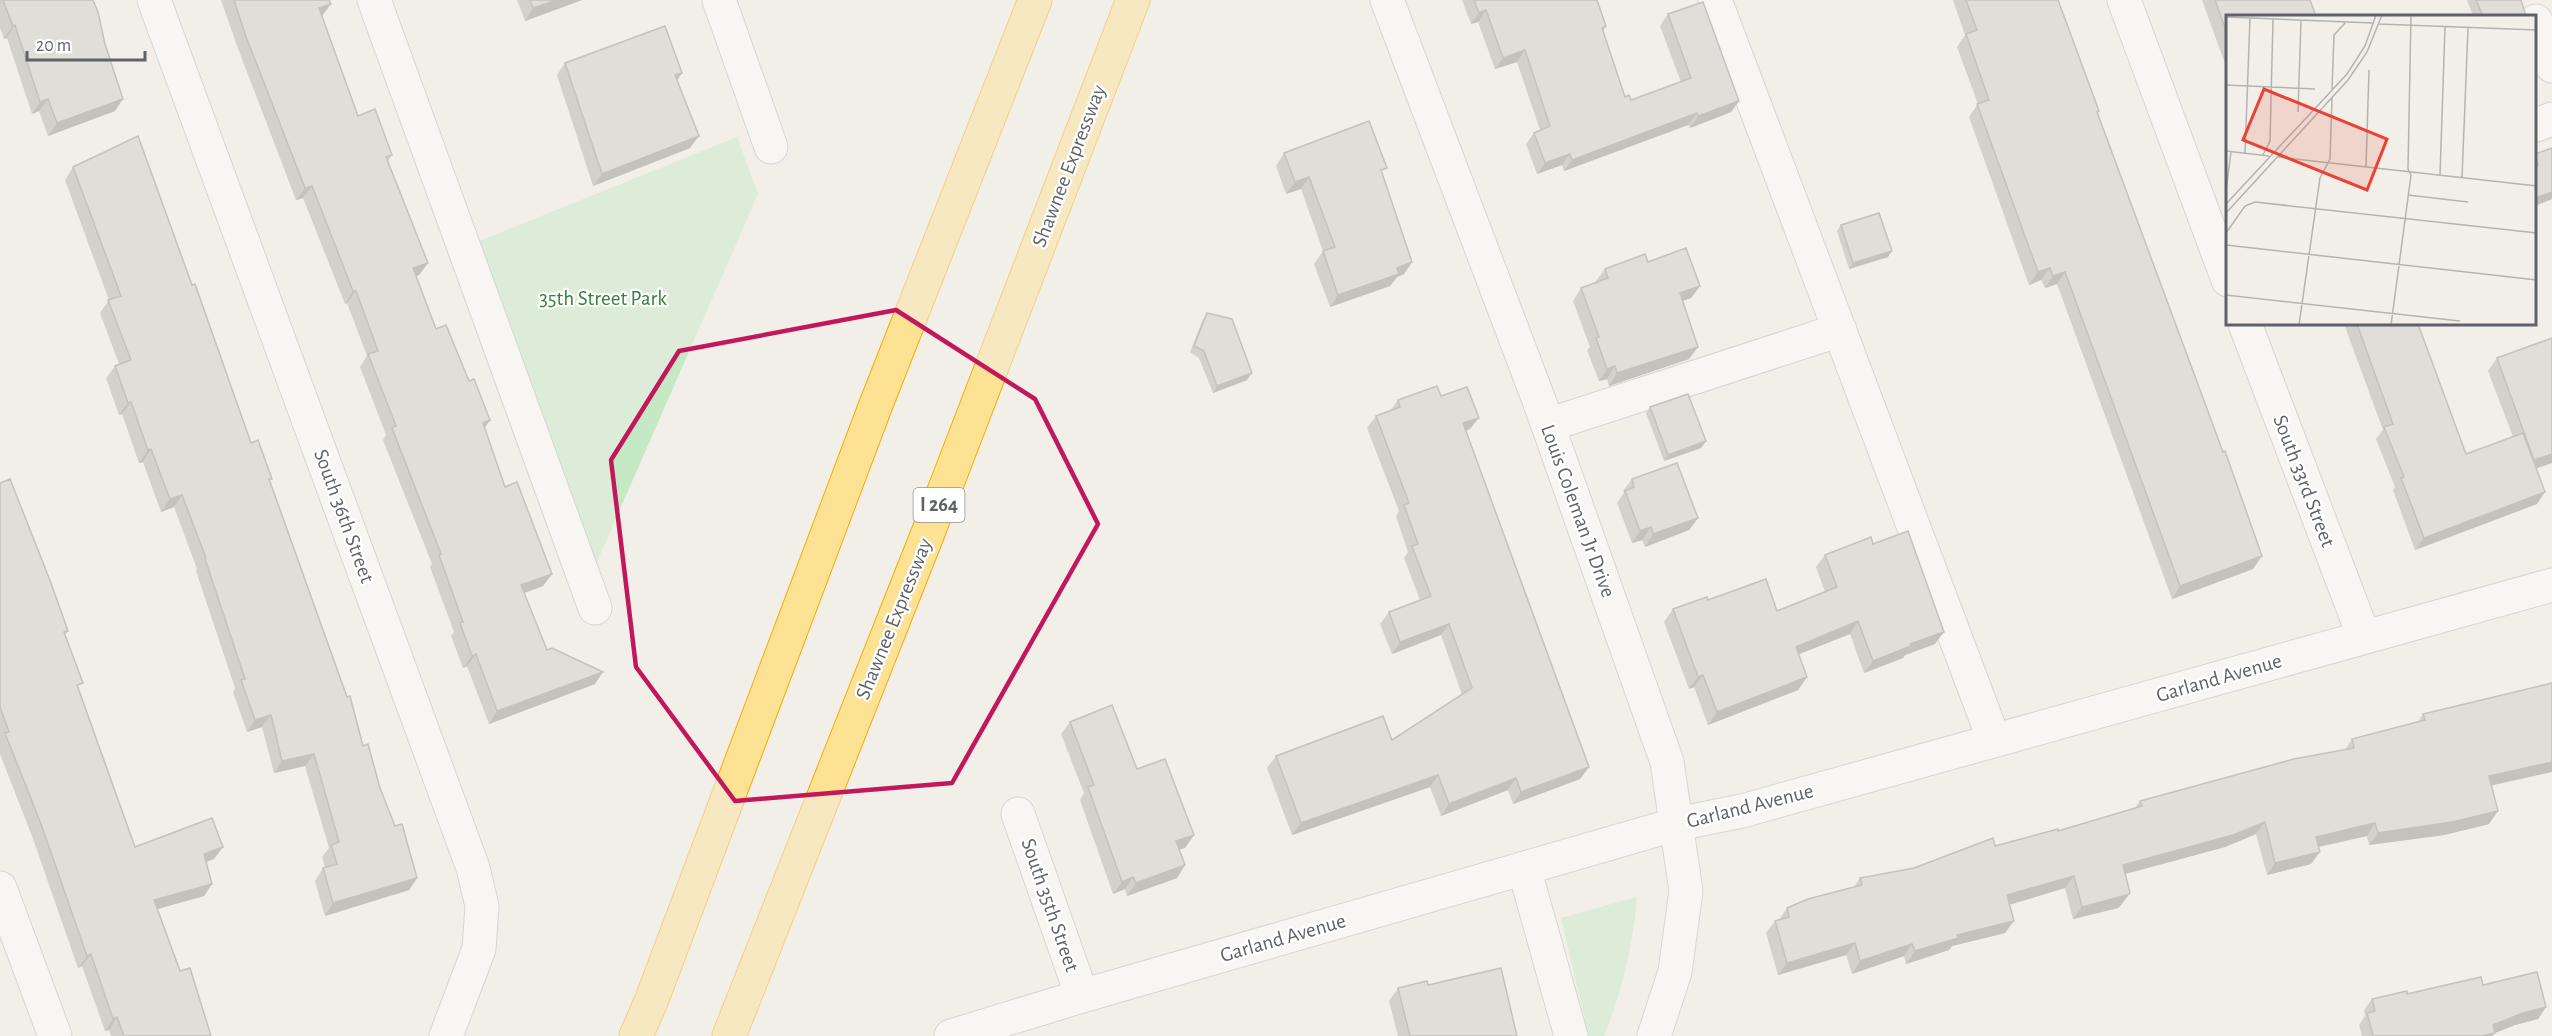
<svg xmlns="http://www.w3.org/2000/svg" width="2552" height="1036" viewBox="0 0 2552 1036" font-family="'Alegreya Sans',sans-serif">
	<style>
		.green { fill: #c5e8c5 }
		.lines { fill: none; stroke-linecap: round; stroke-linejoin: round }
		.minor-casing { stroke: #b5b8bc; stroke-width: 35 }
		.highway-casing { stroke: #f9ab00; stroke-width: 35 }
		.minor { stroke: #fff; stroke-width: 33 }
		.highway { stroke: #fde293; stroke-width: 33 }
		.wall { fill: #afaea9 }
		.shaded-wall { fill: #8f8d8a }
		.building { fill: #cccac5; stroke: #8f8d8a; stroke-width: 1.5 }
		.marked { fill: none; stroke: #c2185b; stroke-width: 4.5; stroke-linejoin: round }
		.labels { text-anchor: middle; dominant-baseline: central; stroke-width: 4.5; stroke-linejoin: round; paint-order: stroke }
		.shield { fill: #fff; stroke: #8f9295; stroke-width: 1.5 }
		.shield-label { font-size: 20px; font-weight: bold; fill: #5f6368 }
		.street-label { font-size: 21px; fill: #5f6368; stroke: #fff }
		.park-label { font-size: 21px; fill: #348238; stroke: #fff }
		.inset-road { fill: none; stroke: #b3b3b1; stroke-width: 1.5 }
		.view { fill: #ea4335; fill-opacity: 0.15; stroke: #ea4335; stroke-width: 3 }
		.inset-edge { fill: none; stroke: #5f6368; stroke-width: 3 }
	</style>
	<rect width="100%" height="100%" fill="#f1efe8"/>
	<g class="green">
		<path d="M737 137 758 194 596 564 477 242Z"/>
		<path d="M1637 897C1633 945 1622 991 1604 1036H1589L1561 918Z"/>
	</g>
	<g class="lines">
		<g class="minor-casing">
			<g id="minor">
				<path d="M154 0 473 868 482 906 479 949 446 1036"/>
				<path d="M374 0 595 608"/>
				<path d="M719 0 771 147"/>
				<path d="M1387 0 1540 403 1667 762 1686 891 1675 972 1654 1036"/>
				<path d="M1715 0 1994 740"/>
				<path d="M2124 0 2228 280"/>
				<path d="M2536 21 2552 66"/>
				<path d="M2536 125 2552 119"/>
				<path d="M2245 324 2364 637"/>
				<path d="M1548 425 1840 330"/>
				<path d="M1018 814 1082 996"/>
				<path d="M1524 868 1571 1036"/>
				<path d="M0 888 55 1036"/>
				<path d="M951 1036 1082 996 1677 824 1742 811 2552 585"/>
			</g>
		</g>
		<g class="highway-casing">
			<g id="highway">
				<path d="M636 1036 652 999 875 407 1035 0"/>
				<path d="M729 1036 926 538 1133 0"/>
			</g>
		</g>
		<use href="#minor" class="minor"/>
		<use href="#highway" class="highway"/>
	</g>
	<g class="wall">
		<path d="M0 0H93L115 111 48 136 39 111 32 114 7 38 4 39 0 28Z"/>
		<path d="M221 0H329L322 17 358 116 392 155 388 161 428 263 419 275 416 276 436 329 469 381 490 420 484 428 505 487 552 574 543 586 524 593 547 650 595 684 489 724 467 666 463 668 451 636 454 632 430 567 432 564 383 440 386 435 360 367 367 356 347 303 345 304 303 198 296 200 237 46Z"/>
		<path d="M517 0H582L525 21Z"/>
		<path d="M1462 0H1597L1606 26 1603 32 1625 97 1631 100 1681 82 1660 26 1668 14 1739 101 1731 112 1690 128 1688 125 1564 171 1562 165 1537 174 1526 144 1534 133 1540 130 1517 62 1495 69 1478 22 1471 24Z"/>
		<path d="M1953 0H2058L2253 569 2172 599 2057 284 2045 288 2041 280 2029 285 1969 117 1978 104 1957 47 1965 35Z"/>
		<path d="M2202 0H2310L2316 16H2318H2228V72Z"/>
		<path d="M2467 0H2521L2526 16H2473Z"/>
		<path d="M565 63 677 81 690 148 593 186 557 75Z"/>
		<path d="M1284 153 1382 175 1412 262 1404 274 1397 277 1390 286 1330 307 1314 264 1323 251 1301 189 1286 194 1276 166Z"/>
		<path d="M73 167 251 443 270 481 363 746 395 826 417 878 409 890 325 916 315 881 323 868H325L322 857 329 848 305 766 274 773 262 727 247 732 233 692 235 688 196 571 197 569 174 507 161 512 143 462 139 463 122 414 119 415 106 378 115 366 119 364 100 313 109 300 65 180Z"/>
		<path d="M1841 225 1888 257 1849 269 1837 231Z"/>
		<path d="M1648 262 1700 286 1691 298 1682 301 1698 347 1689 359 1609 386 1607 379 1599 381 1587 350 1590 347 1573 301 1581 288 1597 283 1596 281 1605 269Z"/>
		<path d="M1207 313 1247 380 1213 393 1199 358 1190 352 1203 319Z"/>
		<path d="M2344 324H2418L2466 454 2513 437 2488 371 2497 358 2552 338 2536 468 2537 504 2415 550 2393 490 2395 487 2376 439 2383 430Z"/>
		<path d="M1441 396 1470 429 1466 431 1589 767 1580 779 1513 804 1508 790 1441 816 1430 787 1292 835 1267 768 1276 756 1392 740 1462 695 1441 635 1392 654 1380 624 1389 612 1420 600 1404 558 1408 552 1396 516 1399 511 1367 428 1376 416 1390 411 1398 400Z"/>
		<path d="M1650 407 1706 441 1701 448 1664 461 1646 413Z"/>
		<path d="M1632 479 1698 518 1689 530 1645 547 1642 540 1632 543 1617 503 1624 493 1623 491Z"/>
		<path d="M0 483 68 631 65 635 79 689 135 847H223L214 859 206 862 212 884 204 896 158 909 180 971 211 1036H111L109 1030 105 1031 82 966 78 968 32 836 0 754Z"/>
		<path d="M1873 544 1935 644 1905 655 1903 658 1864 673 1850 634 1798 654 1807 677 1798 690 1708 725 1694 687 1689 689 1664 622 1673 609 1708 600 1777 611 1825 592 1816 567 1825 555Z"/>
		<path d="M2423 714 2491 786 2489 824 2444 835 2369 845 2367 836 2319 847 2311 864 2267 875 2256 834 2225 847 2125 874 2130 893 2121 905 2118 908 2073 919 2065 888 2010 904 2005 933 1952 946 1949 950 1906 964 1904 956 1852 974 1846 955 1778 975 1766 933 1775 921 1779 920 1787 908 1854 887 1860 878 1914 868 1995 846 2058 831 2134 809 2140 801 2345 750 2352 739 2418 722Z"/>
		<path d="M1070 722 1137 769 1194 835 1185 848 1179 849 1185 865 1177 878 1127 896 1125 889 1113 894 1080 800 1084 793 1061 734Z"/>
		<path d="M1428 985 1517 1036H1398L1389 1001 1398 988Z"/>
		<path d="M2483 985 2546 1007 2538 1019 2515 1025 2495 1033 2492 1036H2362L2359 1025 2365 1016 2364 1010 2372 999 2407 994Z"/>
	</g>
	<g class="shaded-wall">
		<path d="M557 0H582L525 21 533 8Z"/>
		<path d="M331 4 322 16 319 8Z"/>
		<path d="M1486 10 1478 22 1471 24 1479 13Z"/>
		<path d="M15 25 7 38 4 39 13 26Z"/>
		<path d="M1525 50 1517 62 1495 69 1503 58Z"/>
		<path d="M682 73 674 85 675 75Z"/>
		<path d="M48 99 39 111 32 114 40 102Z"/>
		<path d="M123 99 115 111 48 136 57 123Z"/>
		<path d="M1739 101 1731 112 1690 128 1698 116Z"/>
		<path d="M1697 113 1688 125 1564 171 1572 160Z"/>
		<path d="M699 136 690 148 593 186 602 174Z"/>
		<path d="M1570 154 1562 165 1537 174 1545 163Z"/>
		<path d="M1309 177 1301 189 1286 194 1295 182Z"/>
		<path d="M312 186 303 198 296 200 305 188Z"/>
		<path d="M2552 192V199L2535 206V198Z"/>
		<path d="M1892 251 1888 257 1849 269 1853 263Z"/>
		<path d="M1412 262 1404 274 1397 277 1390 286 1330 307 1338 295 1397 268Z"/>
		<path d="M428 263 419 275 405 281 413 268Z"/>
		<path d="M2050 268 2041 280 2029 285 2038 272Z"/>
		<path d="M2065 272 2057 284 2045 288 2053 276Z"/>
		<path d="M1700 286 1691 298 1671 305 1680 293Z"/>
		<path d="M353 291H356L347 303 345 304Z"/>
		<path d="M1698 347 1689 359 1609 386 1617 373Z"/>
		<path d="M1615 366 1607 379 1599 381 1607 369Z"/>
		<path d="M1252 373 1247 380 1213 393 1217 386Z"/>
		<path d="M131 402 122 414 119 415 128 403Z"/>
		<path d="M1479 418 1470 429 1455 435 1463 423Z"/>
		<path d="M490 420 481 433 483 423Z"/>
		<path d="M1706 441 1701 448 1664 461 1668 455Z"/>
		<path d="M151 449 143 462 139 463 148 450Z"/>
		<path d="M2552 454V463L2526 472 2534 460Z"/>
		<path d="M2545 492 2537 504 2415 550 2424 538Z"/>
		<path d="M182 495 174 507 161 512 170 499Z"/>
		<path d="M1698 518 1689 530 1645 547 1653 534Z"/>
		<path d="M1651 527 1642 540 1632 543 1640 531Z"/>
		<path d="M2262 556 2253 569 2172 599 2180 586Z"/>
		<path d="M552 574 543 586 513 597 521 585Z"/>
		<path d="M1858 621 1850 634 1787 659 1796 647Z"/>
		<path d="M1449 624 1441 635 1392 654 1400 642Z"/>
		<path d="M1944 632 1935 644 1905 655 1903 658 1864 673 1873 661 1910 644Z"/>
		<path d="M476 654 467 666 463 668 472 656Z"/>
		<path d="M603 672 595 684 489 724 497 711Z"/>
		<path d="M1703 675 1694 687 1689 689 1698 677Z"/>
		<path d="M1807 677 1798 690 1708 725 1717 712Z"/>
		<path d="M271 715 262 727 247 732 255 720Z"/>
		<path d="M314 754 305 766 274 773 282 761Z"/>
		<path d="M2552 762V772L2480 788 2489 776Z"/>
		<path d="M1589 767 1580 779 1513 804 1521 792Z"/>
		<path d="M1438 775 1430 787 1292 835 1301 823Z"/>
		<path d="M1516 778 1508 790 1441 816 1449 804Z"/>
		<path d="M2498 811 2489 824 2444 835 2369 845 2378 833Z"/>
		<path d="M2265 822 2256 834 2225 847 2114 877 2123 865Z"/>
		<path d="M2375 823 2367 836 2308 849 2316 837Z"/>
		<path d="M1194 835 1185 848 1167 853 1176 841Z"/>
		<path d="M223 847 214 859 195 866 204 854Z"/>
		<path d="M2320 852 2311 864 2267 875 2275 863Z"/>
		<path d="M1185 865 1177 878 1127 896 1136 883Z"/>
		<path d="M2074 876 2065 888 1999 908 2007 895Z"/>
		<path d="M1133 877 1125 889 1113 894 1122 882Z"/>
		<path d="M417 878 409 890 325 916 333 903Z"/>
		<path d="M212 884 204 896 146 912 154 900Z"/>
		<path d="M2130 893 2121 905 2118 908 2073 919 2082 907Z"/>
		<path d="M2014 921 2005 933 1952 946 1949 950 1906 964 1915 951 1957 935Z"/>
		<path d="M1855 943 1846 955 1778 975 1787 963Z"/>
		<path d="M1912 944 1904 956 1852 974 1860 961Z"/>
		<path d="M91 954 82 966 78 968 87 956Z"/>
		<path d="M2546 1007 2538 1019 2515 1025 2495 1033 2492 1036H2482L2493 1025 2523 1013Z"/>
		<path d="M117 1017 109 1030 105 1031 113 1019Z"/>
	</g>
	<g class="building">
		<path d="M3 0H93L98 12 105 44 123 99 57 123 48 99 40 102 15 25 13 26Z"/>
		<path d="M234 0H329L331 4 319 8 358 116 375 109 392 155 386 157 428 263 413 268 436 329 446 325 469 381 474 379 490 420 483 423 505 487 517 482 552 574 521 585 547 650 552 648 603 672 497 711 476 654 472 656 460 623 463 622 439 555 441 554 392 428 396 426 368 354 378 351 356 291H353L312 186 305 188 245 34Z"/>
		<path d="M530 0H557L533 8Z"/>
		<path d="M1474 0H1597L1606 26 1602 28 1625 97 1629 95 1631 100 1691 78 1668 14 1703 2 1739 101 1698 116 1697 113 1572 160 1570 154 1545 163 1534 133 1550 126 1525 50 1503 58 1486 10 1479 13Z"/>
		<path d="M1966 0H2058L2099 111 2097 112 2223 452 2225 451 2262 556 2180 586 2065 272 2053 276 2050 268 2038 272 1977 104 1989 100 1966 34 1977 30Z"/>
		<path d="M2215 0H2310L2316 16 2318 15V16H2228V36Z"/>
		<path d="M2476 0H2521L2526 16H2483Z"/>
		<path d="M665 26 682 73 675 75 699 136 602 174 565 63Z"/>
		<path d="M1369 121 1387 168 1381 170 1412 262 1397 268 1399 274 1338 295 1323 251 1335 247 1309 177 1295 182 1284 153Z"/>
		<path d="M138 136 192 285 195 284 251 443 258 440 272 479H269L347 697 350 696 363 746 368 744 380 788 395 826 402 824 417 878 333 903 323 868 337 864 331 845 339 842 314 754 282 761 271 715 255 720 241 680 245 679 205 559 206 558 182 495 170 499 151 449 148 450 131 402 128 403 115 366 131 360 108 300 121 296 73 167Z"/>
		<path d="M2552 148V192L2535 198V165H2538L2535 159V154Z"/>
		<path d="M1879 213 1892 251 1853 263 1841 225Z"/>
		<path d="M1686 248 1700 286 1680 293 1698 347 1617 373 1615 366 1607 369 1596 338 1599 337 1581 288 1608 278 1605 269 1645 254 1648 262Z"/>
		<path d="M1207 313 1232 319 1252 373 1217 386 1204 351 1194 346Z"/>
		<path d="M2357 324H2418L2466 454 2523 433 2545 492 2424 538 2401 478 2404 477 2384 427 2393 424Z"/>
		<path d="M2552 338V454L2534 460 2497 358Z"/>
		<path d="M1437 386 1441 396 1467 387 1479 418 1463 423 1589 767 1521 792 1516 778 1449 804 1438 775 1301 823 1276 756 1383 716 1392 740 1472 688 1449 624 1400 642 1389 612 1431 596 1412 546 1418 544 1404 505 1409 503 1376 416 1400 407 1398 400Z"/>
		<path d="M1688 394 1706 441 1668 455 1650 407Z"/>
		<path d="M1677 463 1698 518 1653 534 1651 527 1640 531 1625 491 1634 487 1632 479Z"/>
		<path d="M10 479 51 583 68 631 64 632 83 683 77 685 135 847 212 818 223 847 204 854 212 884 154 900 180 971 190 968 211 1036H124L117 1017 113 1019 91 954 87 956 41 824 5 733 9 732 0 707V483Z"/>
		<path d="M1908 531 1944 632 1910 644 1911 646 1873 661 1858 621 1796 647 1807 677 1717 712 1703 675 1698 677 1673 609 1707 597 1708 600 1766 579 1777 611 1837 587 1825 555 1871 537 1873 544Z"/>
		<path d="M2552 683V762L2489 776 2498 811 2452 822 2378 833 2375 823 2316 837 2320 852 2275 863 2265 822 2233 835 2123 865 2130 893 2127 895 2082 907 2074 876 2007 895 2014 921 1957 935 1958 938 1915 951 1912 944 1860 961 1855 943 1787 963 1775 921 1789 917 1787 908 1808 899 1862 885 1860 878 1914 868 1993 838 1995 846 2058 829V831L2142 806 2140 801 2294 759 2354 748 2352 739 2425 720 2423 714Z"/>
		<path d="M1112 705 1137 769 1165 759 1194 835 1176 841 1185 865 1136 883 1133 877 1122 882 1088 787 1094 785 1070 722Z"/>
		<path d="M1501 968 1517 1036H1410L1398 988 1427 981 1428 985Z"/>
		<path d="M2537 972 2546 1007 2523 1013 2493 1025 2495 1033 2482 1036H2373L2367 1013 2375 1011 2372 999 2407 991V994L2481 977 2483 985Z"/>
	</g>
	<path d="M0 0H2552V1036H0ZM896 310 1035 399 1098 524 952 783 735 801 636 667 611 460 679 351Z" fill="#f1efe8" fill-opacity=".55" fill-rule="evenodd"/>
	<path class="marked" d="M896 310 1035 399 1098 524 952 783 735 801 636 667 611 460 679 351Z"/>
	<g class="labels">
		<rect class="shield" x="913.5" y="488" width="51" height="34" rx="4.5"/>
		<g class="shield-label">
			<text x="939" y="505">I 264</text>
		</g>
		<g class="street-label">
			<text transform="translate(1069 166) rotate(-69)">Shawnee Expressway</text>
			<text transform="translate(2304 481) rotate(69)">South 33rd Street</text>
			<text transform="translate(1578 511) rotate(70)">Louis Coleman Jr Drive</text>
			<text transform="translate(344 516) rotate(70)">South 36th Street</text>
			<text transform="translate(894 619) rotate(-68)">Shawnee Expressway</text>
			<text transform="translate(2219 678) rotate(-16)">Garland Avenue</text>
			<text transform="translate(1750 806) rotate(-14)">Garland Avenue</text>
			<text transform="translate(1050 905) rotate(71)">South 35th Street</text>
			<text transform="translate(1283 938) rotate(-16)">Garland Avenue</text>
		</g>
		<g class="park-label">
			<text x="603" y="298">35th Street Park</text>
		</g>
	</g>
	<g transform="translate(2226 15)">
		<rect width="310" height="310" fill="#f1efe8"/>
		<path class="inset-road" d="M0 2 147 8M153 9 311 15M0 70 89 74M106 74 108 20 119 8M72 97 75 5M0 136 43 141M19 138 24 3M37 140 44 126 47 4M52 142 311 171M140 152 143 55M214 160 219 12M236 163 242 13M0 176 5 137M182 180 242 187M0 189 121 59 139 31 150 0M0 198 122 65 141 37 156 0M0 218 19 191 29 187 311 218M0 230 311 265M0 280 234 306M73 310 94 163 104 144 106 83M165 310 185 160 182 154 185 0"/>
		<path class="view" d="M38 74 161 124 141 175 17 125Z"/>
		<rect width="310" height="310" class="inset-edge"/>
	</g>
	<path d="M27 51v9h118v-9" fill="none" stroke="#5f6368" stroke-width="3"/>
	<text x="36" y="51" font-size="18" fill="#5f6368" stroke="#ffffff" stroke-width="4.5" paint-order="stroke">20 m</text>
</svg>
